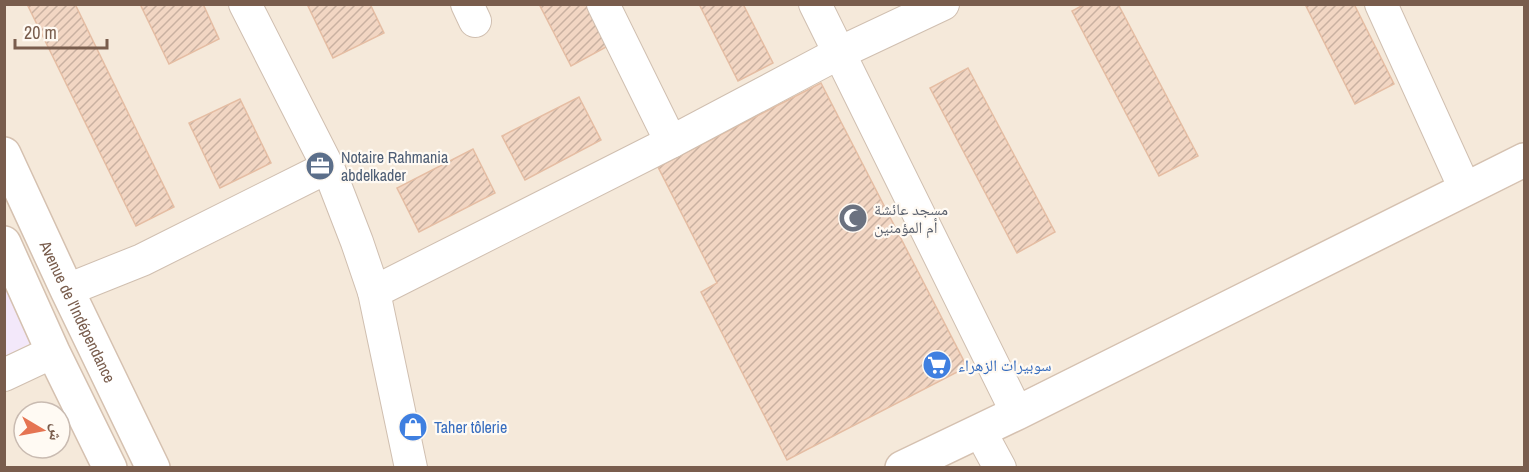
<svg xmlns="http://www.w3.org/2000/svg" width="1529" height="472" viewBox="0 0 1529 472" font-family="'Archivo Narrow','Noto Naskh Arabic',sans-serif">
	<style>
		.residential { fill: #f5e9da; fill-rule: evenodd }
		.education { fill: #f3e8fa }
		.building { fill: url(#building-hatch); stroke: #e5bda3; stroke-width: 1.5 }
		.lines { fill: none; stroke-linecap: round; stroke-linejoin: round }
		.minor-casing { stroke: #d0bfb0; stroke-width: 34 }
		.secondary-casing { stroke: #d5c1b0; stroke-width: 36 }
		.minor { stroke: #fff; stroke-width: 32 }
		.secondary { stroke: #fff; stroke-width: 33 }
		.labels { text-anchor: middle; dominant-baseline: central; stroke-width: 4.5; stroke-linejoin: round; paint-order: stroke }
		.service-label { font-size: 16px; fill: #4e5e75; stroke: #fffaf3; text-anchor: start }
		.worship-label { font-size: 16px; fill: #5b616d; stroke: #fffaf3; text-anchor: start }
		.street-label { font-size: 16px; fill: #795d4d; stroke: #fffaf3 }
		.shop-label { font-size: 16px; fill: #366cbe; stroke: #fffaf3; text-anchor: start }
	</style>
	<defs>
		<pattern id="building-hatch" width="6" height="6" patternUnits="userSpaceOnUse" patternTransform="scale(1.5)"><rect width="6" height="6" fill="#f2d6c3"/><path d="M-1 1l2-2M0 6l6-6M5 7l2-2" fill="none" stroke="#c9b1a1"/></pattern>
	</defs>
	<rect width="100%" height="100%" fill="#fdf6ec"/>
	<path class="residential" d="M4 5H1524V467H5ZM24 412H60V448H24Z"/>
	<path class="education" d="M4 285 33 342 5 356H4Z"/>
	<g class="building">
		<path d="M27 4H75L174 207 136 226Z"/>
		<path d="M140 4H203L219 39 169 64Z"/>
		<path d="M307 4H370L384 33 333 58Z"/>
		<path d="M539 4H586L608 46 571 66Z"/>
		<path d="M699 4H743L773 63 738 81Z"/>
		<path d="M1085 4H1118L1198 156 1159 176 1072 11Z"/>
		<path d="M1305 4H1354L1394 84 1355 104Z"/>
		<path d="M968 68 1055 232 1017 253 930 88Z"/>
		<path d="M821 83 967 367 787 460 701 292 717 283 658 167Z"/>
		<path d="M579 97 601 140 525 180 502 136Z"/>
		<path d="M240 99 271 163 220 188 189 123Z"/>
		<path d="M473 149 495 193 419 232 397 188Z"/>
	</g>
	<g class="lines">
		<g class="minor-casing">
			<g id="minor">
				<path d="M245 4 328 167 357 242 374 292 411 468"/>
				<path d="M467 4 475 21"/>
				<path d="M603 4 671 142"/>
				<path d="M815 4 1017 413"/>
				<path d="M1381 4 1465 189"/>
				<path d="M67 290 142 260 328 167"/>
				<path d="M374 292 671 142 839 53 943 4"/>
				<path d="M4 375 53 352"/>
				<path d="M980 431 1000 468"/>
			</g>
		</g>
		<g class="secondary-casing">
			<g id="secondary">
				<path id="s1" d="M4 154 67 290 153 468"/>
				<path d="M4 243 53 352 110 468"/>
				<path d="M902 468 1017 413 1524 160"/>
			</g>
		</g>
		<use href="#minor" class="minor"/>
		<use href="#secondary" class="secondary"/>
	</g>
	<defs>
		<g id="office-disc" transform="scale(1.5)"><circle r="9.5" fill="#5c6f8a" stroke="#fffaf3"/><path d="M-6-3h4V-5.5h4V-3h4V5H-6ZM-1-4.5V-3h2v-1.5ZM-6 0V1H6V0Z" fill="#fff"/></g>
		<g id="mosque-disc" transform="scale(1.5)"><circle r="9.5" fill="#6b7280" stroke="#fffaf3"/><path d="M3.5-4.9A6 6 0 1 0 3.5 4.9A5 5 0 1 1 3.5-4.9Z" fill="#fff"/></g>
		<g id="supermarket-disc" transform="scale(1.5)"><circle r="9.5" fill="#3f7fe0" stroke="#fffaf3"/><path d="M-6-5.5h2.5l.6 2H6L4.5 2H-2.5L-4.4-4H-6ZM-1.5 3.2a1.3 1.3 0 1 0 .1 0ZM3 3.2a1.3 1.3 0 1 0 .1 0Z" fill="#fff"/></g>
		<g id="shop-disc" transform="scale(1.5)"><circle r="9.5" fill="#3f7fe0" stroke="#fffaf3"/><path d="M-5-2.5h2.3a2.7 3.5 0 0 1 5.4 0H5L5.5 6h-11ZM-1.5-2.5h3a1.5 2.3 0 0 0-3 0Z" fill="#fff"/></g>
	</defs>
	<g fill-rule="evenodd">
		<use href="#office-disc" x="320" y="166"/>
		<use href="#mosque-disc" x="853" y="218"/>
		<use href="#supermarket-disc" x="937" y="365"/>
		<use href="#shop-disc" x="413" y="427"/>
	</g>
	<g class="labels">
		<g class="service-label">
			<text x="341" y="157">Notaire Rahmania<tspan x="341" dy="18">abdelkader</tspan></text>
		</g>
		<g class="worship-label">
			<text x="874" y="209">مسجد عائشة<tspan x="874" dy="18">أم المؤمنين</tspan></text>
		</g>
		<g class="street-label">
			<text stroke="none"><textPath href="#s1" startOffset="174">Avenue de l'Indépendance</textPath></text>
		</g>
		<g class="shop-label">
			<text x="958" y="365">سوبيرات الزهراء</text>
			<text x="434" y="427">Taher tôlerie</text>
		</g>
	</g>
	<rect width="1529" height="472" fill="none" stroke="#795d4d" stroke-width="12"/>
	<g transform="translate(42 430) rotate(100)"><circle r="28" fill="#fffaf3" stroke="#c9bbb1" stroke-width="1.5"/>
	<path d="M0-4.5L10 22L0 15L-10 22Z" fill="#e57452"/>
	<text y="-9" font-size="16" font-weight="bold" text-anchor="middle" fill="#795d4d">ش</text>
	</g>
	<path d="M15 39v9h92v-9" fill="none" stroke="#795d4d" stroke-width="3"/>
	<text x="24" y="39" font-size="18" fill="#795d4d" stroke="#fffaf3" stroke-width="4.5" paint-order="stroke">20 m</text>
</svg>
